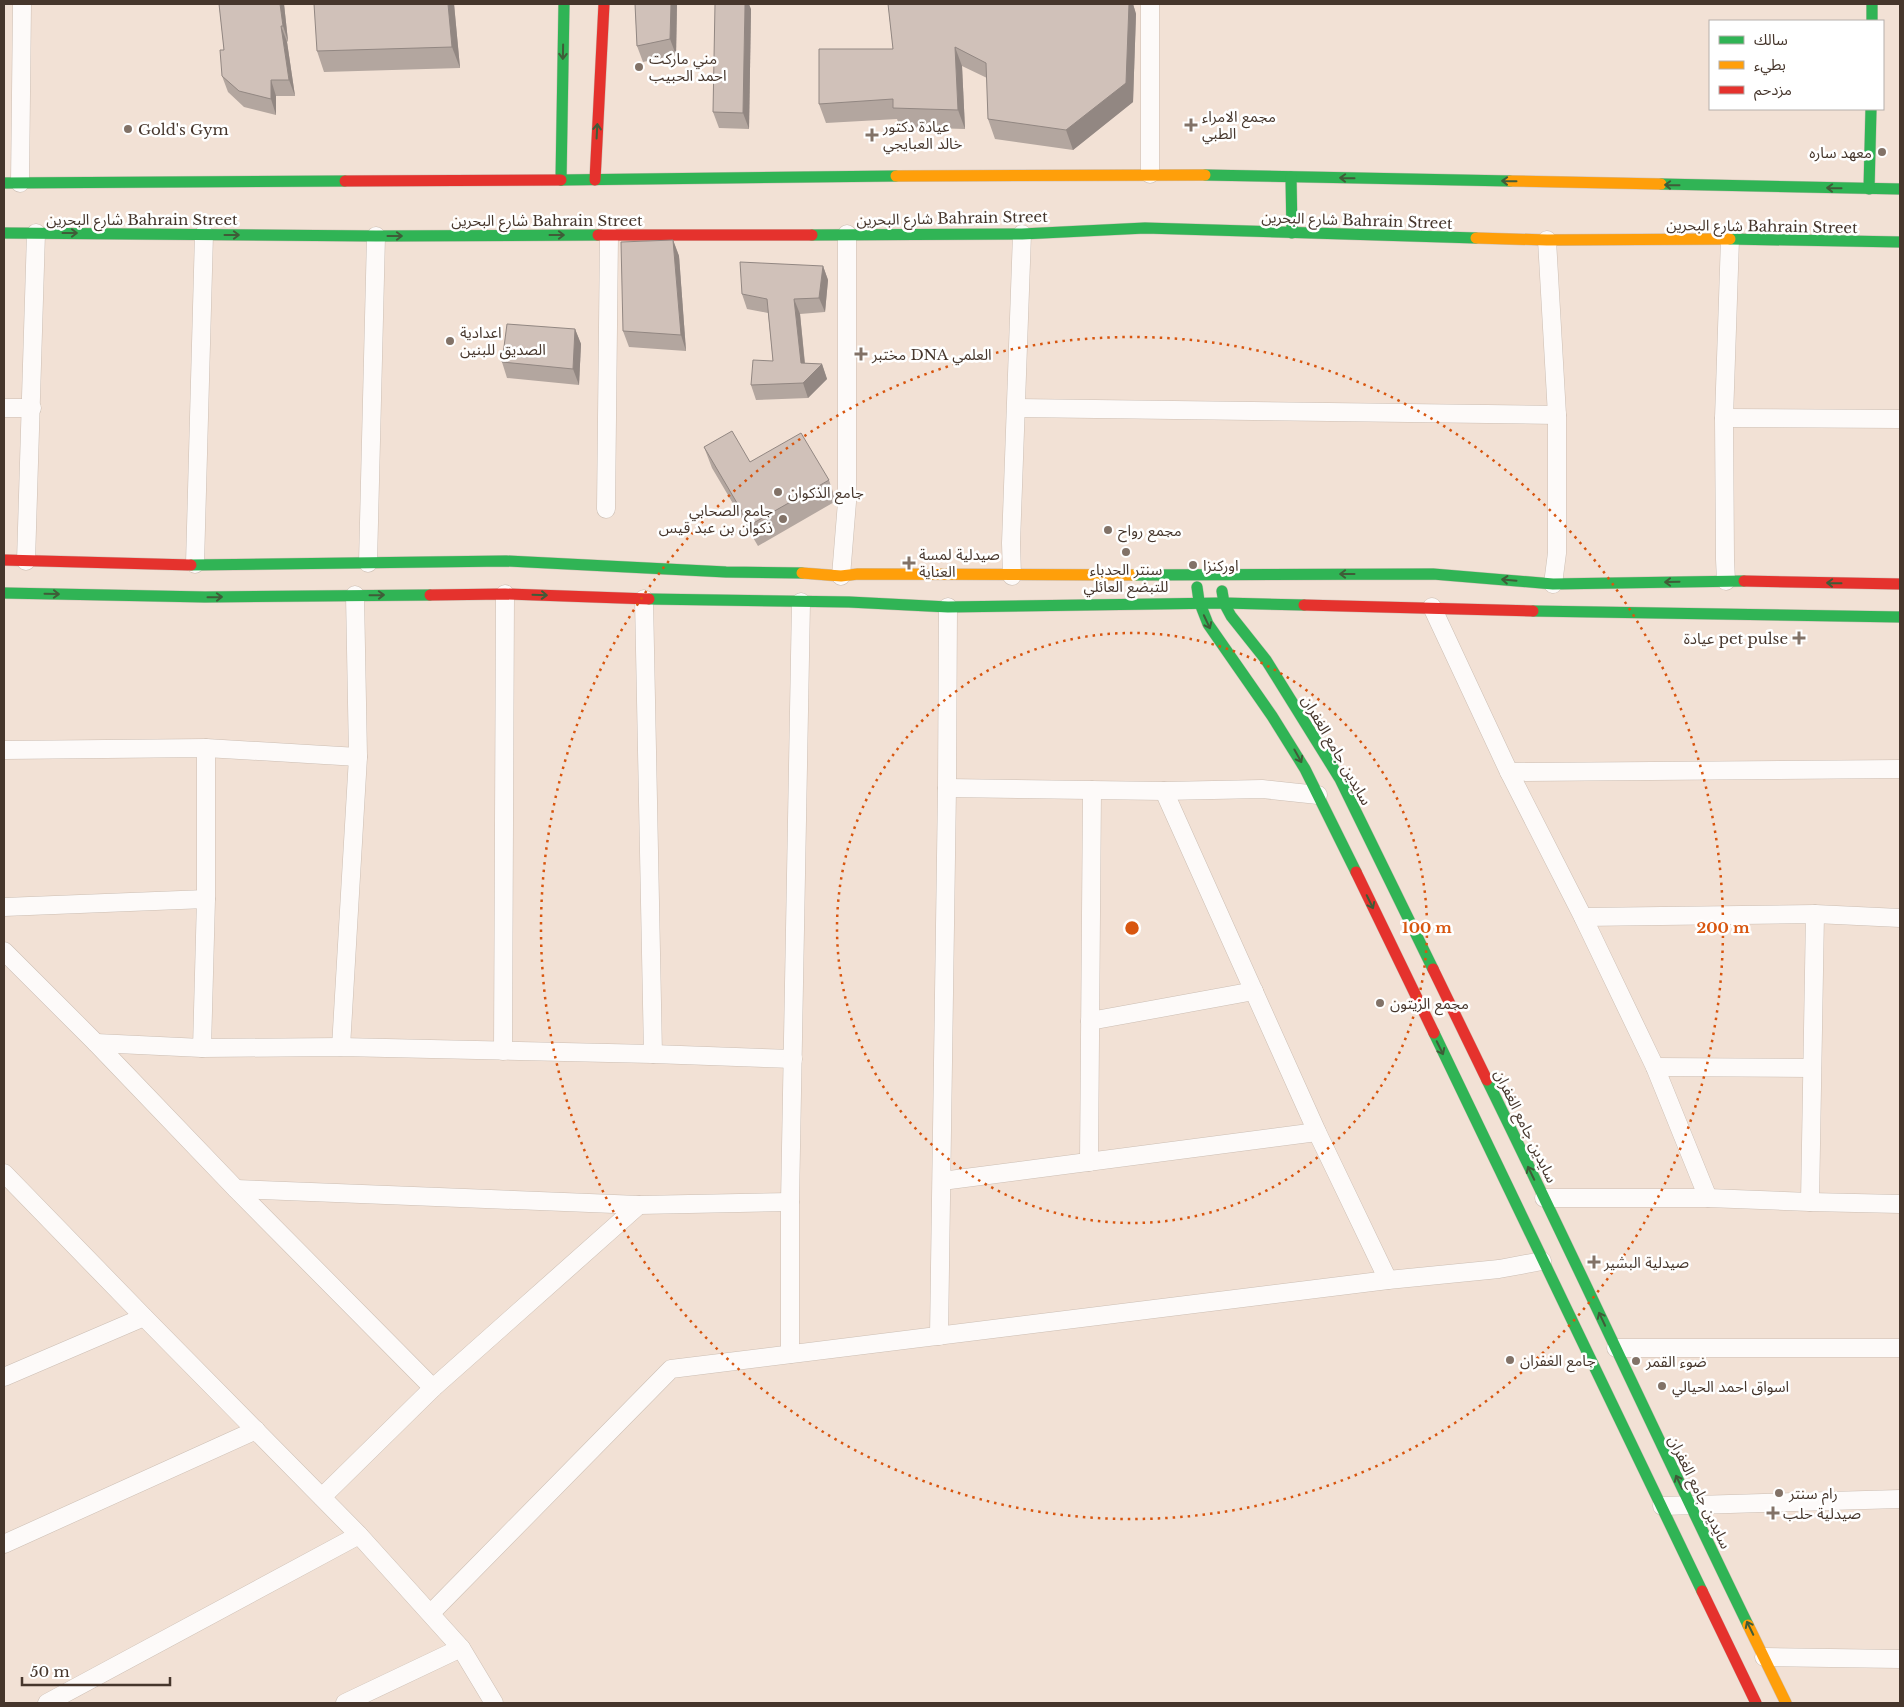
<svg xmlns="http://www.w3.org/2000/svg" width="1904" height="1707" viewBox="0 0 1904 1707" font-family="'Libre Baskerville','Noto Sans Arabic',serif">
	<style>
		.lines { fill: none; stroke-linecap: round; stroke-linejoin: round }
		.street-casing { stroke: #ccbeb3; stroke-width: 19 }
		.fast-casing { stroke: #ccbeb3; stroke-width: 12 }
		.slow-casing { stroke: #ccbeb3; stroke-width: 12 }
		.jam-casing { stroke: #ccbeb3; stroke-width: 12 }
		.street { stroke: #fdfaf9; stroke-width: 18 }
		.fast { stroke: #30b455; stroke-width: 11 }
		.slow { stroke: #ff9f0a; stroke-width: 11 }
		.jam { stroke: #e5322d; stroke-width: 11 }
		.wall { fill: #b3a69f }
		.shaded-wall { fill: #928782 }
		.building { fill: #d0c1b9; stroke: #928782 }
		.oneway { stroke: #3f5c38 }
		.ring { fill: none; stroke: #d8560f; stroke-width: 2.5; stroke-dasharray: 2.5 5 }
		.poi-dot { fill: #827267; stroke: #fff; stroke-width: 2 }
		.labels { text-anchor: middle; dominant-baseline: central; stroke-width: 5; stroke-linejoin: round; paint-order: stroke }
		.poi-label { font-size: 15px; fill: #46362c; stroke: #fff; text-anchor: start }
		.street-label { font-size: 15px; fill: #46362c; stroke: #fff }
		.centre { fill: #d8560f; stroke: #fff; stroke-width: 2.5 }
		.ring-label { font-size: 15px; text-anchor: middle; font-weight: bold; fill: #d8560f; stroke: #fff; stroke-width: 5; stroke-linejoin: round; paint-order: stroke }
	</style>
	<rect width="100%" height="100%" fill="#f2e1d5"/>
	<g class="lines">
		<g class="street-casing">
			<g id="street">
				<path d="M1150 4V174"/>
				<path d="M20 183 22 4"/>
				<path d="M1547 240 1557 415V553L1553 584"/>
				<path d="M4 408H32"/>
				<path d="M1017 408 1557 415"/>
				<path d="M1724 418 1900 419"/>
				<path d="M606 509 609 235"/>
				<path d="M26 561 36 233"/>
				<path d="M368 563 376 236"/>
				<path d="M195 564 204 234"/>
				<path d="M841 576 847 502V234"/>
				<path d="M1012 576 1011 543 1022 234"/>
				<path d="M1726 581 1725 559 1724 418 1730 239"/>
				<path d="M644 599 653 1054"/>
				<path d="M1432 607 1509 772 1583 917 1655 1067 1708 1198"/>
				<path d="M4 750 206 748 358 757"/>
				<path d="M1509 772 1900 769"/>
				<path d="M947 788 1164 791 1262 789 1318 795"/>
				<path d="M1164 791 1317 1132 1388 1280"/>
				<path d="M4 907 206 899"/>
				<path d="M1583 917 1815 914 1900 918"/>
				<path d="M4 951 96 1043 236 1189 433 1388"/>
				<path d="M1090 1021 1254 991"/>
				<path d="M96 1043 202 1048 341 1047 653 1054 793 1059"/>
				<path d="M341 1047 358 757 355 595"/>
				<path d="M202 1048 206 899V748"/>
				<path d="M503 1051 505 594"/>
				<path d="M1655 1067 1812 1068"/>
				<path d="M1089 1162 1092 790"/>
				<path d="M4 1173 144 1317 359 1535 461 1648 494 1703"/>
				<path d="M942 1181 1317 1132"/>
				<path d="M236 1189 639 1205 790 1202"/>
				<path d="M1544 1198H1708L1810 1202 1900 1204"/>
				<path d="M1810 1202 1815 914"/>
				<path d="M939 1336 947 788 948 607"/>
				<path d="M1616 1348H1900"/>
				<path d="M790 1354V1202L801 602"/>
				<path d="M4 1377 144 1317"/>
				<path d="M322 1497 433 1388 639 1205"/>
				<path d="M1662 1506 1900 1499"/>
				<path d="M4 1544 256 1430"/>
				<path d="M431 1613 671 1369 1388 1280 1499 1269 1542 1261"/>
				<path d="M1764 1657 1900 1659"/>
				<path d="M47 1703 359 1535"/>
				<path d="M345 1703 461 1648"/>
			</g>
		</g>
		<g class="fast-casing">
			<g id="fast">
				<path d="M1872 4V21"/>
				<path d="M1205 175 1510 181"/>
				<path d="M1291 177 1292 233"/>
				<path d="M561 180 564 4"/>
				<path d="M561 180 896 176"/>
				<path d="M4 183 345 181"/>
				<path d="M1661 184 1900 189"/>
				<path d="M1869 189 1871 109"/>
				<path d="M4 233 376 236 598 235"/>
				<path d="M812 235 1022 234 1145 228 1476 238"/>
				<path d="M1730 239 1900 242"/>
				<path d="M191 565 506 561 726 572 802 573"/>
				<path d="M1134 575 1433 574 1553 584 1744 581"/>
				<path d="M1197 587 1199 601 1208 624 1272 716 1305 769 1356 872"/>
				<path d="M1222 591 1224 603 1231 616 1266 660 1340 779 1433 969"/>
				<path d="M4 593 205 597 430 595"/>
				<path d="M649 599 849 602 948 607 1224 603 1304 605"/>
				<path d="M1533 611 1900 617"/>
				<path d="M1434 1033 1702 1591"/>
				<path d="M1487 1080C1576 1261 1660 1444 1748 1625"/>
			</g>
		</g>
		<g class="slow-casing">
			<g id="slow">
				<path d="M896 176 1205 175"/>
				<path d="M1510 181 1661 184"/>
				<path d="M1476 238 1547 240 1730 239"/>
				<path d="M802 573 841 576 858 574 1134 575"/>
				<path d="M1748 1625 1786 1703"/>
			</g>
		</g>
		<g class="jam-casing">
			<g id="jam">
				<path d="M595 180 604 4"/>
				<path d="M345 181 561 180"/>
				<path d="M598 235H812"/>
				<path d="M4 560 191 565"/>
				<path d="M1744 581 1900 584"/>
				<path d="M430 595 505 594 649 599"/>
				<path d="M1304 605 1533 611"/>
				<path d="M1356 872 1434 1033"/>
				<path d="M1433 969 1487 1080"/>
				<path d="M1702 1591 1756 1703"/>
			</g>
		</g>
		<use href="#street" class="street"/>
		<use href="#fast" class="fast"/>
		<use href="#slow" class="slow"/>
		<use href="#jam" class="jam"/>
	</g>
	<g class="wall">
		<path d="M219 4H284L288 41 287 42 295 96H276V115L244 107 228 92 222 76 224 50Z"/>
		<path d="M454 4 460 68 324 72 317 51Z"/>
		<path d="M635 4H677L676 55 643 62 637 46Z"/>
		<path d="M888 4H1133L1136 14 1133 102 1073 150 995 139 988 119 987 78 962 66 965 129 900 127 897 119 826 123 819 104 893 49Z"/>
		<path d="M751 9 749 129 719 128 713 112Z"/>
		<path d="M673 240 679 256 686 351 629 347 623 331Z"/>
		<path d="M823 266 828 280 825 312 800 314 805 363 822 364 827 379 808 398 756 400 751 385 773 361 768 313 747 309 742 294Z"/>
		<path d="M575 329 581 344 579 385 507 378 502 362Z"/>
		<path d="M704 447 750 462 829 480 836 501 758 546 712 468Z"/>
	</g>
	<g class="shaded-wall">
		<path d="M280 4H284L288 41 283 26Z"/>
		<path d="M448 4H454L460 68 452 47Z"/>
		<path d="M671 4H677L676 55 670 39Z"/>
		<path d="M745 4H749L751 9 749 129 743 113Z"/>
		<path d="M1129 4H1133L1136 14 1133 102 1073 150 1066 130Z"/>
		<path d="M281 26 287 42 295 96 289 80Z"/>
		<path d="M955 47 962 66 965 129 958 110Z"/>
		<path d="M271 80 276 96V115L271 99Z"/>
		<path d="M673 240 679 256 686 351 681 335Z"/>
		<path d="M823 266 828 280 825 312 819 298Z"/>
		<path d="M794 299 800 314 806 377 801 363Z"/>
		<path d="M575 329 581 344 579 385 573 369Z"/>
		<path d="M822 364 827 379 808 398 803 383Z"/>
	</g>
	<g class="building">
		<path d="M219 4H280L283 26H281L289 80H271V99L239 91 222 76 220 50H224Z"/>
		<path d="M314 4H448L452 47 317 51Z"/>
		<path d="M635 4H671L670 39 637 46Z"/>
		<path d="M715 4H745L743 113 713 112Z"/>
		<path d="M888 4H1129L1126 83 1066 130 988 119 986 63 955 47 958 110 893 108V99L819 104V49H893Z"/>
		<path d="M673 240 681 335 623 331 621 242Z"/>
		<path d="M740 262 823 266 819 298 794 299 801 363 822 364 803 383 751 385 753 360 773 361 767 299 742 294Z"/>
		<path d="M507 324 575 329 573 369 502 362Z"/>
		<path d="M732 431 750 462 801 433 829 480 750 525 704 447Z"/>
	</g>
	<defs><path id="oneway-shaft" d="M-6 0H5M1.5-3L5.5 0L1.5 3" fill="none" stroke-width="1.6" stroke-linecap="round" stroke-linejoin="round" transform="scale(1.25)"/></defs>
	<g class="oneway">
		<use href="#oneway-shaft" transform="translate(563 52) rotate(91)"/>
		<use href="#oneway-shaft" transform="translate(597 131) rotate(-87)"/>
		<use href="#oneway-shaft" transform="translate(1347 178) rotate(-179)"/>
		<use href="#oneway-shaft" transform="translate(1509 181) rotate(-179)"/>
		<use href="#oneway-shaft" transform="translate(1672 185) rotate(-179)"/>
		<use href="#oneway-shaft" transform="translate(1834 188) rotate(-179)"/>
		<use href="#oneway-shaft" transform="translate(70 233)"/>
		<use href="#oneway-shaft" transform="translate(232 235)"/>
		<use href="#oneway-shaft" transform="translate(557 235)"/>
		<use href="#oneway-shaft" transform="translate(395 236)"/>
		<use href="#oneway-shaft" transform="translate(1347 574) rotate(180)"/>
		<use href="#oneway-shaft" transform="translate(1509 580) rotate(-175)"/>
		<use href="#oneway-shaft" transform="translate(1672 582) rotate(179)"/>
		<use href="#oneway-shaft" transform="translate(1834 583) rotate(-179)"/>
		<use href="#oneway-shaft" transform="translate(52 594) rotate(1)"/>
		<use href="#oneway-shaft" transform="translate(377 595) rotate(-1)"/>
		<use href="#oneway-shaft" transform="translate(540 595) rotate(2)"/>
		<use href="#oneway-shaft" transform="translate(215 597) rotate(-1)"/>
		<use href="#oneway-shaft" transform="translate(1207 622) rotate(65)"/>
		<use href="#oneway-shaft" transform="translate(1298 756) rotate(61)"/>
		<use href="#oneway-shaft" transform="translate(1370 902) rotate(64)"/>
		<use href="#oneway-shaft" transform="translate(1440 1048) rotate(64)"/>
		<use href="#oneway-shaft" transform="translate(1531 1173) rotate(-116)"/>
		<use href="#oneway-shaft" transform="translate(1602 1319) rotate(-115)"/>
		<use href="#oneway-shaft" transform="translate(1679 1482) rotate(-115)"/>
		<use href="#oneway-shaft" transform="translate(1750 1628) rotate(-116)"/>
	</g>
	<g class="ring">
		<circle cx="1132" cy="928" r="295"/>
		<circle cx="1132" cy="928" r="591"/>
	</g>
	<g class="poi-dot">
		<circle cx="639" cy="67" r="5"/>
		<path d="M1188.5 117.5h5v5h5v5h-5v5h-5v-5h-5v-5h5z"/>
		<circle cx="128" cy="129" r="5"/>
		<path d="M869.5 127.5h5v5h5v5h-5v5h-5v-5h-5v-5h5z"/>
		<circle cx="1882" cy="152" r="5"/>
		<circle cx="450" cy="341" r="5"/>
		<path d="M858.5 346.5h5v5h5v5h-5v5h-5v-5h-5v-5h5z"/>
		<circle cx="778" cy="492" r="5"/>
		<circle cx="783" cy="519" r="5"/>
		<circle cx="1108" cy="530" r="5"/>
		<circle cx="1126" cy="552" r="5"/>
		<path d="M906.5 555.5h5v5h5v5h-5v5h-5v-5h-5v-5h5z"/>
		<circle cx="1193" cy="565" r="5"/>
		<path d="M1796.5 630.5h5v5h5v5h-5v5h-5v-5h-5v-5h5z"/>
		<circle cx="1380" cy="1003" r="5"/>
		<path d="M1591.5 1254.5h5v5h5v5h-5v5h-5v-5h-5v-5h5z"/>
		<circle cx="1510" cy="1360" r="5"/>
		<circle cx="1636" cy="1361" r="5"/>
		<circle cx="1662" cy="1386" r="5"/>
		<circle cx="1779" cy="1493" r="5"/>
		<path d="M1770.5 1505.5h5v5h5v5h-5v5h-5v-5h-5v-5h5z"/>
	</g>
	<g class="labels">
		<g class="poi-label">
			<text x="649" y="58">مني ماركت<tspan x="649" dy="17">احمد الحبيب</tspan></text>
			<text x="1202" y="116">مجمع الامراء<tspan x="1202" dy="17">الطبي</tspan></text>
			<text x="883" y="126">عيادة دكتور<tspan x="883" dy="17">خالد العبايجي</tspan></text>
			<text x="138" y="129">Gold's Gym</text>
			<text x="1872" y="152" text-anchor="end">معهد ساره</text>
			<text x="460" y="332">اعدادية<tspan x="460" dy="17">الصديق للبنين</tspan></text>
			<text x="872" y="354">مختبر DNA العلمي</text>
			<text x="788" y="492">جامع الذكوان</text>
			<text x="773" y="510" text-anchor="end">جامع الصحابي<tspan x="773" dy="17">ذكوان بن عبد قيس</tspan></text>
			<text x="1118" y="530">مجمع رواح</text>
			<text x="919" y="554">صيدلية لمسة<tspan x="919" dy="17">العناية</tspan></text>
			<text x="1203" y="565">اوركنزا</text>
			<text x="1126" y="569" text-anchor="middle">سنتر الحدباء<tspan x="1126" dy="17">للتبضع العائلي</tspan></text>
			<text x="1788" y="638" text-anchor="end">عيادة pet pulse</text>
			<text x="1390" y="1003">مجمع الزيتون</text>
			<text x="1604" y="1262">صيدلية البشير</text>
			<text x="1520" y="1360">جامع الغفران</text>
			<text x="1646" y="1361">ضوء القمر</text>
			<text x="1672" y="1386">اسواق احمد الحيالي</text>
			<text x="1789" y="1493">رام سنتر</text>
			<text x="1783" y="1513">صيدلية حلب</text>
		</g>
		<g class="street-label">
			<text transform="translate(952 218) rotate(-1)">شارع البحرين Bahrain Street</text>
			<text x="142" y="219">شارع البحرين Bahrain Street</text>
			<text x="547" y="220">شارع البحرين Bahrain Street</text>
			<text transform="translate(1357 220) rotate(2)">شارع البحرين Bahrain Street</text>
			<text transform="translate(1762 226) rotate(1)">شارع البحرين Bahrain Street</text>
			<text transform="translate(1337 750) rotate(60)">سايدين جامع الغفران</text>
			<text transform="translate(1526 1126) rotate(64)">سايدين جامع الغفران</text>
			<text transform="translate(1700 1492) rotate(64)">سايدين جامع الغفران</text>
		</g>
	</g>
	<circle cx="1132" cy="928" r="8" class="centre"/>
	<g class="ring-label">
		<text x="1427" y="933">100 m</text>
		<text x="1723" y="933">200 m</text>
	</g>
	<rect width="1904" height="1707" fill="none" stroke="#46362c" stroke-width="10"/>
	<rect x="1709" y="20" width="175" height="90" fill="#ffffff" stroke="#b5afab"/>
	<rect x="1719" y="36" width="25" height="8" fill="#30b455" stroke="#b5afab"/>
	<text x="1754" y="45" font-size="15" fill="#46362c">سالك</text>
	<rect x="1719" y="61" width="25" height="8" fill="#ff9f0a" stroke="#b5afab"/>
	<text x="1754" y="70" font-size="15" fill="#46362c">بطيء</text>
	<rect x="1719" y="86" width="25" height="8" fill="#e5322d" stroke="#b5afab"/>
	<text x="1754" y="95" font-size="15" fill="#46362c">مزدحم</text>
	<path d="M22 1677v8h148v-8" fill="none" stroke="#46362c" stroke-width="2.5"/>
	<text x="30" y="1677" font-size="15" fill="#46362c" stroke="#ffffff" stroke-width="4" paint-order="stroke">50 m</text>
</svg>
